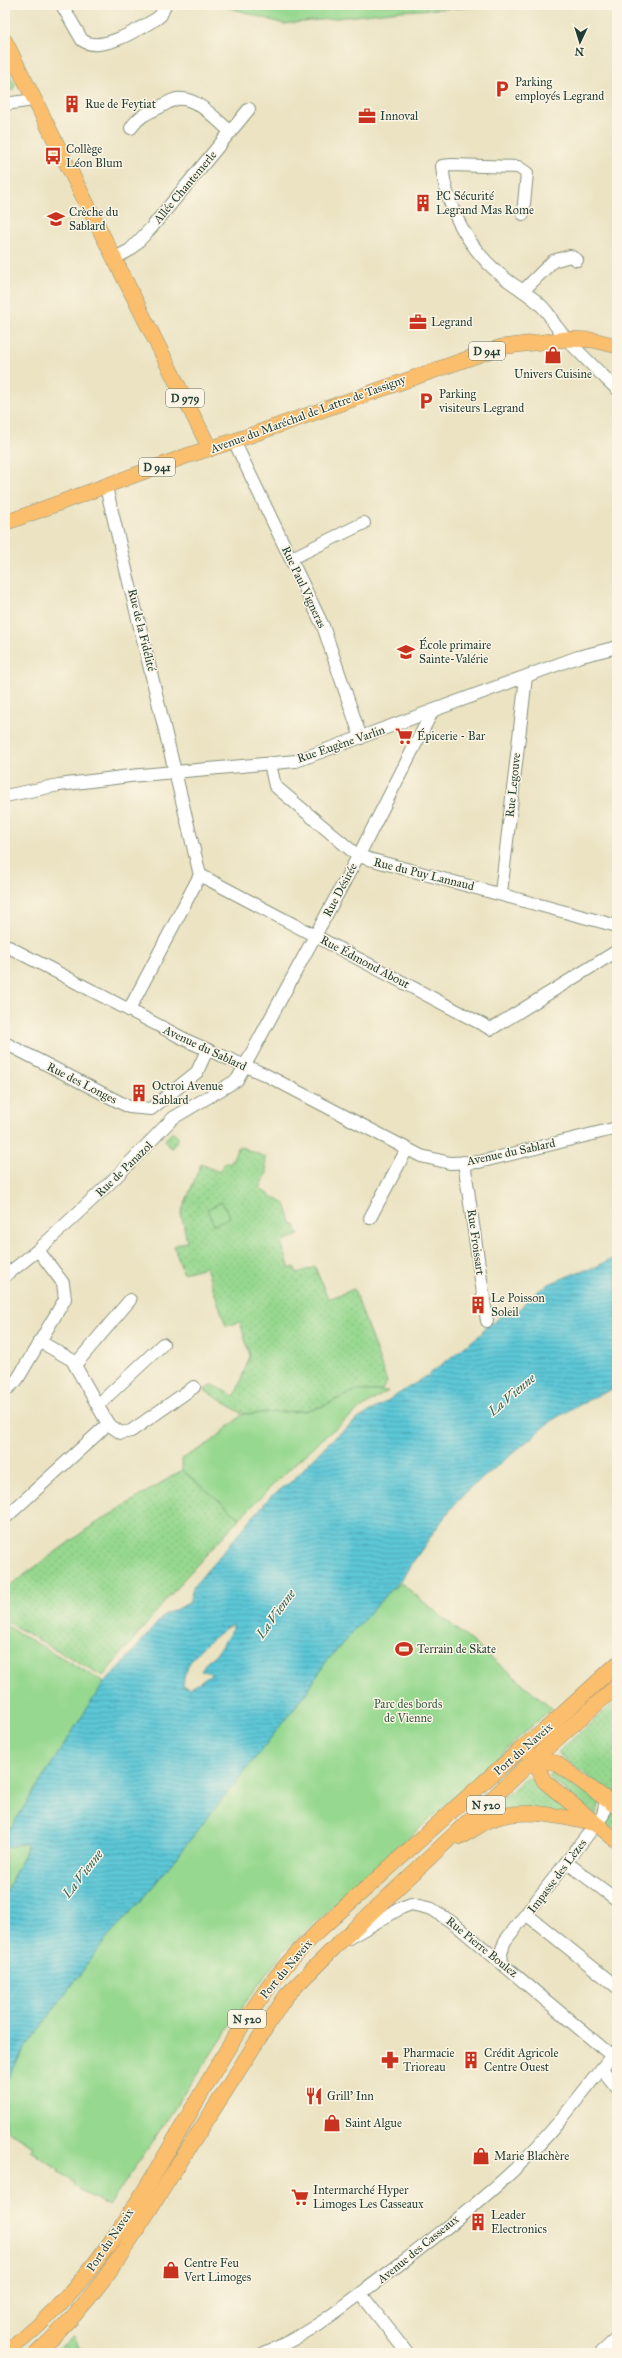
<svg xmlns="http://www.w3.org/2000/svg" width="622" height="2358" viewBox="0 0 622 2358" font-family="'IM FELL Great Primer',serif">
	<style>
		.grass { fill: url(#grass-dots); stroke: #5a8a62 }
		.park { fill: #96d88f; stroke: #5a8a62 }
		.water { fill: url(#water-rules); stroke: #3e8286; fill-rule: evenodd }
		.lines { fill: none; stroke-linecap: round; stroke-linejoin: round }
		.minor-casing { stroke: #85907b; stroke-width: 14 }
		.major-casing { stroke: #85907b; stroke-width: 16 }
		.minor { stroke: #fff; stroke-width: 12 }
		.major { stroke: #fabe6d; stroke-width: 15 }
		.labels { text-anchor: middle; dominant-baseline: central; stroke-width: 3; stroke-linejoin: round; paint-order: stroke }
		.shield { fill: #fcf5e5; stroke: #617469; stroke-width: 1 }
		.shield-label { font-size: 11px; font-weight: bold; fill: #1f3d34 }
		.poi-label { font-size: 12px; fill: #1f3d34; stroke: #fcf5e5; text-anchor: start }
		.street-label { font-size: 12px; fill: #1f3d34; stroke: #fcf5e5 }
		.park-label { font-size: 12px; fill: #375c46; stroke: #fcf5e5 }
		.water-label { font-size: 13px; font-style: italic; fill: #2e605d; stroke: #fcf5e5 }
	</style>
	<defs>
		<pattern id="grass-dots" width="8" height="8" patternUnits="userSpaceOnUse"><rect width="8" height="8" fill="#96d88f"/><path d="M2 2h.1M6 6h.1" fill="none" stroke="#81ba7c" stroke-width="1.8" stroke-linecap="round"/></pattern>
		<pattern id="water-rules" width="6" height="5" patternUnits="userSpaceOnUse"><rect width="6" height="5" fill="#5dc7d7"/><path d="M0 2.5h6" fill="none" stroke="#4ca3af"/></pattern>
	</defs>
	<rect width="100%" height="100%" fill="#fcf5e5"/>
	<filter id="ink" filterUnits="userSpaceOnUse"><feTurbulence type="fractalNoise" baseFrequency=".025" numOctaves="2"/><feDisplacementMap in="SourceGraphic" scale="8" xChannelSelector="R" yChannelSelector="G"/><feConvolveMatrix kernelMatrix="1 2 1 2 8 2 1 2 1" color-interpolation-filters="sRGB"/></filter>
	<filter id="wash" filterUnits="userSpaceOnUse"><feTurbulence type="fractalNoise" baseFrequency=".012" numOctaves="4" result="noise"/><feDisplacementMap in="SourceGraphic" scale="16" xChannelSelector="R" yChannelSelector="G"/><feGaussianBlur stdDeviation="0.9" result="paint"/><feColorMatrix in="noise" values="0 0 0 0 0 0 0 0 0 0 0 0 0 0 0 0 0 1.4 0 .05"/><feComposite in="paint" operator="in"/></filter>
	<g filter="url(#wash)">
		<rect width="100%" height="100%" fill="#ebe3c2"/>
		<g class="grass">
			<path d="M5 65 15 85 13 90H5Z"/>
			<path d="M172 1132 176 1134 178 1138 172 1148 168 1146 165 1140Z"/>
			<path d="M239 1146 265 1157 267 1173 260 1189 285 1204 292 1225H295L299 1235 281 1242 290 1269 294 1267 297 1273 315 1267 328 1299 354 1289 387 1382 381 1391H355L321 1407 304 1411 243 1414 204 1390 212 1385 235 1396 250 1356 240 1322 226 1326 206 1267 183 1273 174 1246 187 1241 181 1213 201 1164 219 1172 225 1162 230 1164Z"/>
			<path d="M182 1470 240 1518 183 1580 103 1676 5 1621V1589L87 1529Z"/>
			<path d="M617 1700V1798L559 1755V1751Z"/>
			<path d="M553 1769 600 1801 596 1815 548 1777Z"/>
			<path d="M530 1777 583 1817H481L526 1778Z"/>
			<path d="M611 1810 617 1814V1832L606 1823Z"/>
			<path d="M73 2337 80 2353H54L72 2337Z"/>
		</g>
		<g class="park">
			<path d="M221 5H517L400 11 284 24Z"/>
			<path d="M222 1202 230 1217 214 1225 207 1209Z"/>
			<path d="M355 1391H388C330 1426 287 1471 240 1518L182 1470V1459L211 1442 243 1414 304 1411 321 1407Z"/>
			<path d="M401 1583 552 1708 284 1951 248 1999 109 2206 79 2191 80 2189 74 2185 75 2182 58 2173 59 2170 53 2167V2165L36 2156 37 2154 30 2150 33 2146 5 2129V2083L25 2048 104 1942 154 1885 306 1693 326 1662 390 1590Z"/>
			<path d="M5 1625 104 1682 5 1837Z"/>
			<path d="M27 1843V1847L5 1895V1848Z"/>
		</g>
		<path class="water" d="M617 1256V1387L594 1397 554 1419 467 1491C446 1512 430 1538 413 1562 404 1574 403 1581 390 1590L326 1662 306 1693 256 1757 154 1885 104 1942 25 2048 5 2083V1895L27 1847 26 1843 5 1848V1837L104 1682 120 1667 164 1615 189 1603 193 1587 270 1497 292 1481 328 1443 358 1419 427 1376 481 1334 488 1323H493L508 1309H520L529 1297 549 1284 578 1272 594 1268ZM233 1625V1628L218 1652 206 1662 201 1671 212 1673 190 1689 183 1686C185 1662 198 1649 217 1635 222 1631 227 1626 233 1625Z"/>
	</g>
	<g filter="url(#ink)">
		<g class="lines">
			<g class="minor-casing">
				<g id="minor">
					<path d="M62 5 82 40C101 54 138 29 156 19L161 15 165 5"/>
					<path d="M5 104 34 100"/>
					<path d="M131 128C138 117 147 113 158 108 164 105 171 100 177 99 197 96 217 121 231 132"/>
					<path d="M523 214 527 173 518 167 452 165 442 166C446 209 471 253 506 279 519 289 536 298 546 311 550 315 552 321 556 326 573 348 597 370 617 389"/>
					<path d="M115 258 130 250 152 227 249 109"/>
					<path d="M523 291 553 261 570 256 577 260"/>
					<path d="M234 441 323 626 361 738"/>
					<path d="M106 487 200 875 491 1029 617 951"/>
					<path d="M292 558 364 523"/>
					<path d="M270 764 275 786 358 856 617 926"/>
					<path d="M5 796 59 785 130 776 296 761 578 657 617 647"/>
					<path d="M501 893 526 677"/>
					<path d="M5 945 190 1042 266 1075 421 1156 450 1163 479 1162 617 1128"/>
					<path d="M129 1010 200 875"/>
					<path d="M5 1043 129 1107 151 1109 197 1072 207 1050"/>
					<path d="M464 1162 487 1321"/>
					<path d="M370 1218 407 1149"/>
					<path d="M5 1276 38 1250 112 1181 173 1118 237 1080 362 849 432 712"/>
					<path d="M75 1365 130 1300"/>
					<path d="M5 1391 17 1380 65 1299 63 1283 38 1250"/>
					<path d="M98 1405 163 1344"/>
					<path d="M108 1424 121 1433 131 1431 194 1387"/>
					<path d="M5 1518 108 1424 72 1360 39 1341"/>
					<path d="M566 1862 617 1900"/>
					<path d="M526 1914 617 1987"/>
					<path d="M347 1939 401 1908 411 1904 432 1909 456 1925 612 2056"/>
					<path d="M502 1963 501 1952 505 1941 603 1815 606 1799"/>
					<path d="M602 2069 617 2088"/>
					<path d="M361 2294 407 2353"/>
					<path d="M264 2353C312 2334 347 2303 388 2273 432 2240 477 2205 517 2167 554 2132 585 2089 617 2049"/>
					<path d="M601 2353 617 2338"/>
				</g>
			</g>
			<g class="major-casing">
				<g id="major">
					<path d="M5 41 210 449"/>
					<path d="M5 523 189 455 234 441 501 347 567 339 593 340 617 346"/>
					<path d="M527 1753 534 1759 544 1781 617 1841"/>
					<path d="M534 1759 556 1763 617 1807"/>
					<path d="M460 1837C470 1832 479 1825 490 1820 524 1806 562 1817 596 1824"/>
					<path d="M5 2353C127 2264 181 2108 267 1989 298 1946 339 1912 378 1878 426 1834 474 1791 522 1748L545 1730 617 1664"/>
					<path d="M37 2353C68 2325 94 2294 118 2259L286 1996 337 1945 534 1759 617 1686"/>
				</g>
			</g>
			<use href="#minor" class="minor"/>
			<use href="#major" class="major"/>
		</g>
	</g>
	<defs>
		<g id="parking-bare" transform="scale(1.38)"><path d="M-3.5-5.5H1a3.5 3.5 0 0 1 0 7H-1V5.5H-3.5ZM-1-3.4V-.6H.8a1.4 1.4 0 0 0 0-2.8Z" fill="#c8321e" stroke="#fcf5e5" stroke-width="2.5" paint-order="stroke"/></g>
		<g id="building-bare" transform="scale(1.38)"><path d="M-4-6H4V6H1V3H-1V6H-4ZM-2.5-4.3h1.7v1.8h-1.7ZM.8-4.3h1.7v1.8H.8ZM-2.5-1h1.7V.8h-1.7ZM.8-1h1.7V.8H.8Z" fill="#c8321e" stroke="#fcf5e5" stroke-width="2.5" paint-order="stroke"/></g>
		<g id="office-bare" transform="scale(1.38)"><path d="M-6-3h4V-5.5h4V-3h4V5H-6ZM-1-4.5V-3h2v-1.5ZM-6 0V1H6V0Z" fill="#c8321e" stroke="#fcf5e5" stroke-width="2.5" paint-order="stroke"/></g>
		<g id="bus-bare" transform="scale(1.38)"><path d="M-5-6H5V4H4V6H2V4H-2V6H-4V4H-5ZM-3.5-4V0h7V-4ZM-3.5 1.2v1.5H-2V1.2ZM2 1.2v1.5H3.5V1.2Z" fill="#c8321e" stroke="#fcf5e5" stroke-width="2.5" paint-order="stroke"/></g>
		<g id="school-bare" transform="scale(1.38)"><path d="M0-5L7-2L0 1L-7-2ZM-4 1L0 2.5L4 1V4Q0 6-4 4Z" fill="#c8321e" stroke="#fcf5e5" stroke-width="2.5" paint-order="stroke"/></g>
		<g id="shop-bare" transform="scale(1.38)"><path d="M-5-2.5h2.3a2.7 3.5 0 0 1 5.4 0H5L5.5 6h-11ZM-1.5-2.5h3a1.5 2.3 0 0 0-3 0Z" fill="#c8321e" stroke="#fcf5e5" stroke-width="2.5" paint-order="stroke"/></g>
		<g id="supermarket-bare" transform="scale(1.38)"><path d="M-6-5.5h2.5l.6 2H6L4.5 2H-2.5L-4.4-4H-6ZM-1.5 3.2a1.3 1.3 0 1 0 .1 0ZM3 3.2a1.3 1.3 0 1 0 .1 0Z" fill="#c8321e" stroke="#fcf5e5" stroke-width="2.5" paint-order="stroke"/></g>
		<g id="stadium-bare" transform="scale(1.38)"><path d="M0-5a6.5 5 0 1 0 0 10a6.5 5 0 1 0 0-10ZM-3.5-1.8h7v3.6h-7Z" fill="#c8321e" stroke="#fcf5e5" stroke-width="2.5" paint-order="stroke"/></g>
		<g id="pharmacy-bare" transform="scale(1.38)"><path d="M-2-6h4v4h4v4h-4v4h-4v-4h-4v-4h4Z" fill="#c8321e" stroke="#fcf5e5" stroke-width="2.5" paint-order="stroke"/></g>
		<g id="restaurant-bare" transform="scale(1.38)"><path d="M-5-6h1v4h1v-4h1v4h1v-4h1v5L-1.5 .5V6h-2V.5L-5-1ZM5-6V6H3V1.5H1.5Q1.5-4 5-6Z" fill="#c8321e" stroke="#fcf5e5" stroke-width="2.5" paint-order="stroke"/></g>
	</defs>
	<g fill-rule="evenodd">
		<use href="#parking-bare" x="502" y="89"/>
		<use href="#building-bare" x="72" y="104"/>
		<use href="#office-bare" x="367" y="116"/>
		<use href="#bus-bare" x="53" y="156"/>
		<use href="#building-bare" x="423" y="203"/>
		<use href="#school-bare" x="56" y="219"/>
		<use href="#office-bare" x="418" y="322"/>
		<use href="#shop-bare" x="553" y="355"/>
		<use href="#parking-bare" x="426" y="401"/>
		<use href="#school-bare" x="406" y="652"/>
		<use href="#supermarket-bare" x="404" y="736"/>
		<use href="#building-bare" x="139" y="1093"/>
		<use href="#building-bare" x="478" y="1305"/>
		<use href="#stadium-bare" x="404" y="1649"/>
		<use href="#pharmacy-bare" x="390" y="2060"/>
		<use href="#building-bare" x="471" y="2060"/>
		<use href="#restaurant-bare" x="314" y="2096"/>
		<use href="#shop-bare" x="332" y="2123"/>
		<use href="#shop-bare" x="481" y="2156"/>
		<use href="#supermarket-bare" x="300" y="2197"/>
		<use href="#building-bare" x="478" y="2222"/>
		<use href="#shop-bare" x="171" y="2270"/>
	</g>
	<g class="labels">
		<g class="shield">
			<rect x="469" y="342" width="36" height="18" rx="3"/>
			<rect x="166" y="389" width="38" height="18" rx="3"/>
			<rect x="139" y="458" width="36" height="18" rx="3"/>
			<rect x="467" y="1796" width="38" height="18" rx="3"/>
			<rect x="228" y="2010" width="38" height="18" rx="3"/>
		</g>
		<g class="shield-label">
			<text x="487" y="351">D 941</text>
			<text x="185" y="398">D 979</text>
			<text x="157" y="467">D 941</text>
			<text x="486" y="1805">N 520</text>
			<text x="247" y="2019">N 520</text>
		</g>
		<g class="poi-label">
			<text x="515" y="82">Parking<tspan x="515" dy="14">employés Legrand</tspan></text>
			<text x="85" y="104">Rue de Feytiat</text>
			<text x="380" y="116">Innoval</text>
			<text x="66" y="149">Collège<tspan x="66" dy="14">Léon Blum</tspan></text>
			<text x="436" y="196">PC Sécurité<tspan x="436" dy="14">Legrand Mas Rome</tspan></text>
			<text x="69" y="212">Crèche du<tspan x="69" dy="14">Sablard</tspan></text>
			<text x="431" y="322">Legrand</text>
			<text x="553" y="374" text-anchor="middle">Univers Cuisine</text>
			<text x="439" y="394">Parking<tspan x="439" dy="14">visiteurs Legrand</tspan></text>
			<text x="419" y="645">École primaire<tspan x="419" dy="14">Sainte-Valérie</tspan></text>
			<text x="417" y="736">Épicerie - Bar</text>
			<text x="152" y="1086">Octroi Avenue<tspan x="152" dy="14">Sablard</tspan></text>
			<text x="491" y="1298">Le Poisson<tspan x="491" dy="14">Soleil</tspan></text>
			<text x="417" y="1649">Terrain de Skate</text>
			<text x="403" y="2053">Pharmacie<tspan x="403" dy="14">Trioreau</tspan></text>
			<text x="484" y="2053">Crédit Agricole<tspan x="484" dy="14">Centre Ouest</tspan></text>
			<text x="327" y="2096">Grill' Inn</text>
			<text x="345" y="2123">Saint Algue</text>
			<text x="494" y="2156">Marie Blachère</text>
			<text x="313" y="2190">Intermarché Hyper<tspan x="313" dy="14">Limoges Les Casseaux</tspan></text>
			<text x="491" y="2215">Leader<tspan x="491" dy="14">Electronics</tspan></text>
			<text x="184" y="2263">Centre Feu<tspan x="184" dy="14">Vert Limoges</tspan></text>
		</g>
		<g class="street-label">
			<text transform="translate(185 187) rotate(-50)">Allée Chantemerle</text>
			<text transform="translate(308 414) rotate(-20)">Avenue du Maréchal de Lattre de Tassigny</text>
			<text transform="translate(304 587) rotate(65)">Rue Paul Vigneras</text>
			<text transform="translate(142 630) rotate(76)">Rue de la Fidélité</text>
			<text transform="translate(341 744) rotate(-19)">Rue Eugène Varlin</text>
			<text transform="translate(513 785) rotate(-84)">Rue Legouve</text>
			<text transform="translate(424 874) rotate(14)">Rue du Puy Lannaud</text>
			<text transform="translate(340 890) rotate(-62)">Rue Désirée</text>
			<text transform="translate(365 962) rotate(28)">Rue Édmond About</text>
			<text transform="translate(205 1048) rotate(25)">Avenue du Sablard</text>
			<text transform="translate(82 1083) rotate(27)">Rue des Longes</text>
			<text transform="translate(511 1152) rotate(-12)">Avenue du Sablard</text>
			<text transform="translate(124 1169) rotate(-44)">Rue de Panazol</text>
			<text transform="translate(476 1242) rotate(82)">Rue Froissart</text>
			<text transform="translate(523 1749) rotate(-41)">Port du Naveix</text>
			<text transform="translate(557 1876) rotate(-53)">Impasse des Lèzes</text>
			<text transform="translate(482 1947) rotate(39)">Rue Pierre Boulez</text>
			<text transform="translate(286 1969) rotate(-50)">Port du Naveix</text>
			<text transform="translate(110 2240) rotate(-56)">Port du Naveix</text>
			<text transform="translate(418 2249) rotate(-39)">Avenue des Casseaux</text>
		</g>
		<g class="park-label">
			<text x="408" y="1704">Parc des bords<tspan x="408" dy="14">de Vienne</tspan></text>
		</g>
		<g class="water-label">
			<text transform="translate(512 1395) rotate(-40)">La Vienne</text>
			<text transform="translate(276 1614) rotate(-54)">La Vienne</text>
			<text transform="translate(83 1874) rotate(-52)">La Vienne</text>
		</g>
	</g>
	<rect width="622" height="2358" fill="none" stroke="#fcf5e5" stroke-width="20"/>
	<g transform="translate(580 42) rotate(184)" stroke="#fcf5e5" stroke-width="3" paint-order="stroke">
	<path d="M0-3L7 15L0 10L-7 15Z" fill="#1f3d34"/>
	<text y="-6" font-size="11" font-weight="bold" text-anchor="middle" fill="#1f3d34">N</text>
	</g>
</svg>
